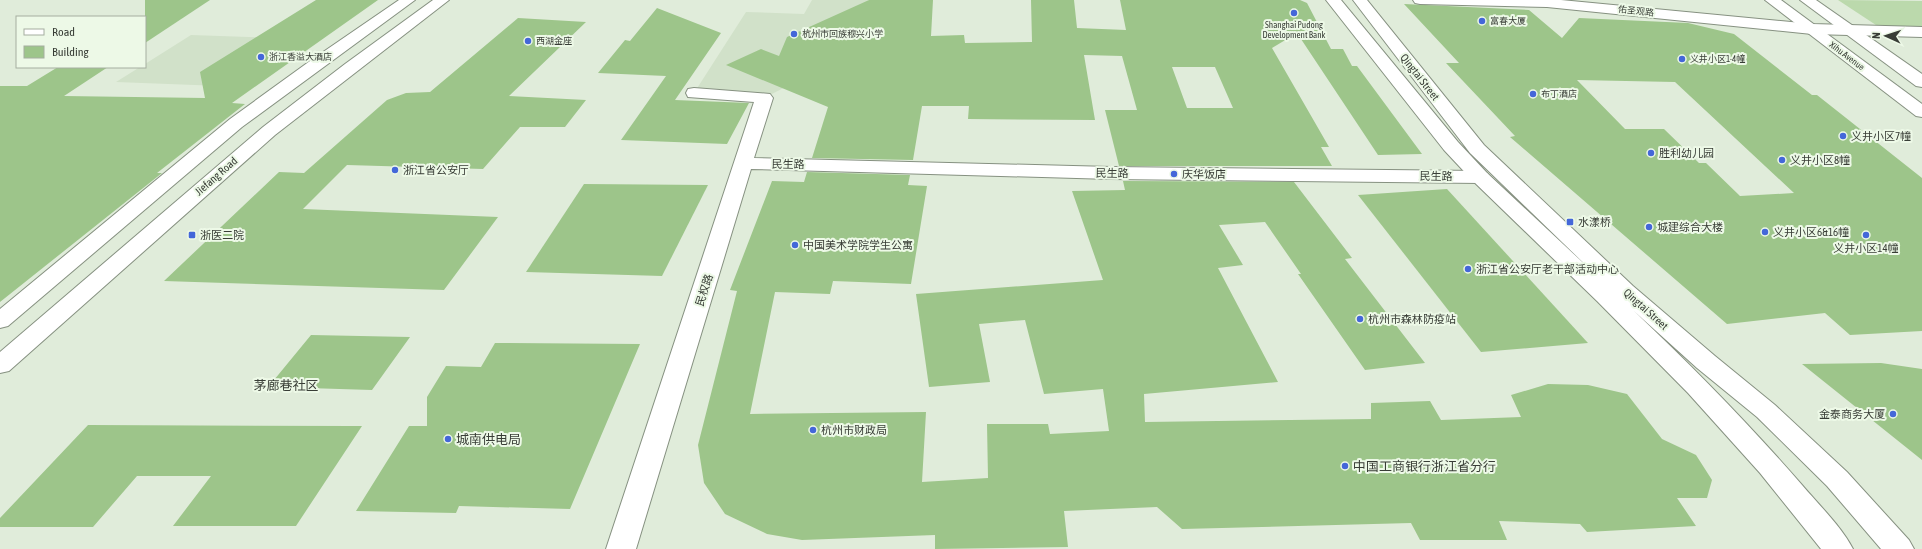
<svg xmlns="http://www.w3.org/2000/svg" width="1922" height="549" viewBox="0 0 1922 549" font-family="'Asap Condensed','Noto Sans SC',sans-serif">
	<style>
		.built { fill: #d1e1c9 }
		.green { fill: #bbd9ac }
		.building { fill: #9dc58a; fill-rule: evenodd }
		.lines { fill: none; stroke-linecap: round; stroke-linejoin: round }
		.street-casing { stroke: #869181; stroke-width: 2 }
		.secondary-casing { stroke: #869181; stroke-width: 2 }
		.primary-casing { stroke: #869181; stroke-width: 2 }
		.street { fill: #fff; fill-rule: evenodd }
		.secondary { fill: #fff; fill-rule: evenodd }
		.primary { fill: #fff; fill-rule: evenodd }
		.poi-dot { fill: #4467d9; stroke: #edf9e7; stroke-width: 1.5 }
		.labels { text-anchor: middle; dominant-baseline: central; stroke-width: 4; stroke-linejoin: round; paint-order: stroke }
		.far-street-label { font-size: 9px; fill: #383d36; stroke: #edf9e7 }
		.far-poi-label { font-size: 9px; fill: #383d36; stroke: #edf9e7; text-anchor: start }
		.street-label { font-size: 11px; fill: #383d36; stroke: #edf9e7 }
		.poi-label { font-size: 11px; fill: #383d36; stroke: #edf9e7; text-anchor: start }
		.quarter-label { font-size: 13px; fill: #383d36; stroke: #edf9e7 }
		.near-poi-label { font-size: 13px; fill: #383d36; stroke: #edf9e7; text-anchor: start }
	</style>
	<rect width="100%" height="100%" fill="#e0ecda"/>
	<g class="built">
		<path d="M812 0H868L850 54 764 98 694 93 746 12 804 14Z"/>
		<path d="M191 35 312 39 247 87 116 82 140 67H145V64Z"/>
	</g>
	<path class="green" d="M1838 0 1922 1V29H1882Z"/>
	<g class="building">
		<path d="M145 0H210L145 43Z"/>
		<path d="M316 0H378L232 103 245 104 157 173H162L0 302V86H27L58 67H108L64 96 205 98 200 72Z"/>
		<path d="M869 0H933L931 36 964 35 965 43 1032 42 1031 0H1074L1077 28 1126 30 1120 0H1300L1307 3 1331 49H1343L1352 66H1357L1422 154 1378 155 1297 33 1272 48 1329 147H1321L1332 166H1119L1105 110H1137L1122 56 1084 55 1095 120 968 119 969 106H922L913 160 812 158 828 107 726 65 761 49 779 56 787 37ZM1172 67H1215L1233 108H1187Z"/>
		<path d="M1404 4 1529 10 1562 38 1579 18 1688 23 1734 34 1812 95H1817L1922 178V331L1850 335 1825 313 1727 324 1510 137 1515 136 1446 63H1459ZM1577 80 1675 82 1794 193 1740 196 1706 163H1699L1664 129H1625Z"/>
		<path d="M657 8 721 33 675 100 749 103 727 144 621 140 666 76 598 73 625 40 630 41Z"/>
		<path d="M518 18 586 22 509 96 586 100 565 127H520L483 169 347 165 303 209 498 217 444 290 164 281 279 172 304 173 387 100 406 93 430 92Z"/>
		<path d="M807 172 910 175 908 185 927 186 911 284 833 281 830 294 775 292 750 414 926 412 922 482 988 478 987 424H1048L1050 434 1109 431 1103 389 1044 394 1025 320 979 324 990 382 929 387 916 294 1103 280 1072 191 1125 190 1123 181 1294 182 1352 258 1345 259 1425 363 1365 370 1298 274H1301L1265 222 1219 225 1243 265 1218 268 1278 382 1144 394 1145 422 1371 419V403L1430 401 1441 420 1521 417 1511 395 1548 384 1588 385 1627 394 1662 439 1696 455 1712 480 1707 498H1677L1696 526 1587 532 1580 524 1499 521 1507 540H1420L1411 523 1182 529 1157 507 1064 511 1068 547 935 549V535L802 540 767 534 725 514 704 483 698 445 737 291 730 290 772 181 804 182Z"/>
		<path d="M584 184 708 185 662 276 526 272Z"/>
		<path d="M1447 189 1588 343 1481 352 1358 195Z"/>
		<path d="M311 335 410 337 372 390 307 388 312 381 274 380Z"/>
		<path d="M495 343 640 344 570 509 459 506 456 513 356 511 409 426H427V397L446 366 481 367Z"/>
		<path d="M1881 363 1922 369V460L1802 364Z"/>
		<path d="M88 425 351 426H362L296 526H173L211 476H137L93 527H0V518Z"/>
	</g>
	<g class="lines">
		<g class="street-casing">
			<g id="street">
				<path d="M1413 0H1561L1812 24 1922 27V37L1812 34 1547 7 1420 4 1415 3Z"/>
				<path d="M694 88 770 94 773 98 754 158 1111 167 1480 171 1487 173 1490 177 1487 181 1480 183 1111 179 751 169 636 549H606L754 102 688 97 686 93 688 89Z"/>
			</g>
		</g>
		<g class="secondary-casing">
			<g id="secondary">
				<path d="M1326 0H1341L1458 142 1487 173 1594 273 1470 153 1353 0H1367L1484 145 1633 286 1715 356 1775 405 1847 472 1909 540 1914 549H1881L1827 486 1757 417 1697 368 1634 311C1692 366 1749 424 1802 485 1819 505 1841 526 1853 549H1821L1760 473 1688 393 1597 301 1473 181 1444 150Z"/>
				<path d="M1765 0H1781L1922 104V117L1916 116Z"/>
				<path d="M1800 0H1816L1922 74V87L1916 86Z"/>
			</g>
		</g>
		<g class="primary-casing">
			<g id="primary">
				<path d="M399 0H415L242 127 8 326 0 328V309L230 119 310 61Z"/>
				<path d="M433 0H449L275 135 9 371 0 373V352L263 127 345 64Z"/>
			</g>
		</g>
		<use href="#street" class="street"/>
		<use href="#secondary" class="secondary"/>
		<use href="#primary" class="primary"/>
	</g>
	<g class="poi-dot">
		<circle cx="1294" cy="13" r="4"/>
		<circle cx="1482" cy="21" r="4"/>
		<circle cx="794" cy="34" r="4"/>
		<circle cx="528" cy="41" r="4"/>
		<circle cx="261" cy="57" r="4"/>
		<circle cx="1682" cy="59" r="4"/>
		<circle cx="1533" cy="94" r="4"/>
		<circle cx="1843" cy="136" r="4"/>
		<circle cx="1651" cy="153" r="4"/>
		<circle cx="1782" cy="160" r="4"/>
		<circle cx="395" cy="170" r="4"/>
		<circle cx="1174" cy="174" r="4"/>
		<rect x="1566" y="218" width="8" height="8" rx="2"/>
		<circle cx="1649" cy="227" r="4"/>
		<circle cx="1765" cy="232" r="4"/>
		<rect x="188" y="231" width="8" height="8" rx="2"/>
		<circle cx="1866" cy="235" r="4"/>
		<circle cx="795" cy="245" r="4"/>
		<circle cx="1468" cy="269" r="4"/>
		<circle cx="1360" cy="319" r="4"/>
		<circle cx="1893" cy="414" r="4"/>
		<circle cx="813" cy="430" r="4"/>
		<circle cx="448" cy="439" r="4"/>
		<circle cx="1345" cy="466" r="4"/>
	</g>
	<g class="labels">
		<g class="far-street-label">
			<text transform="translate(1636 11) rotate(6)">佑圣观路</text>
			<text transform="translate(1847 56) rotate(37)">Xihu Avenue</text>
		</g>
		<g class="far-poi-label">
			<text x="1490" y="21">富春大厦</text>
			<text x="1294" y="25" text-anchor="middle">Shanghai Pudong<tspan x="1294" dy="10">Development Bank</tspan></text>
			<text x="802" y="34">杭州市回族穆兴小学</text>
			<text x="536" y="41">西湖金座</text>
			<text x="269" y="57">浙江香溢大酒店</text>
			<text x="1690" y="59">义井小区1-4幢</text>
			<text x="1541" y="94">布丁酒店</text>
		</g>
		<g class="street-label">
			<text transform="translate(1420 77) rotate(52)">Qingtai Street</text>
			<text transform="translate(788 164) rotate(1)">民生路</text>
			<text transform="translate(1112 173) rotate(1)">民生路</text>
			<text transform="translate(216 176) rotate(-41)">Jiefang Road</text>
			<text transform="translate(1436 176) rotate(1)">民生路</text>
			<text transform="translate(704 290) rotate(-72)">民权路</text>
			<text transform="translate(1646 309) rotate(42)">Qingtai Street</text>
		</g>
		<g class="poi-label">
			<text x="1851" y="136">义井小区7幢</text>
			<text x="1659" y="153">胜利幼儿园</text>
			<text x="1790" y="160">义井小区8幢</text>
			<text x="403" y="170">浙江省公安厅</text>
			<text x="1182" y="174">庆华饭店</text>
			<text x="1578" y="222">水漾桥</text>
			<text x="1657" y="227">城建综合大楼</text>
			<text x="1773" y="232">义井小区6&amp;16幢</text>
			<text x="200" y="235">浙医二院</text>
			<text x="803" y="245">中国美术学院学生公寓</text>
			<text x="1866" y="248" text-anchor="middle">义井小区14幢</text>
			<text x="1476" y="269">浙江省公安厅老干部活动中心</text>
			<text x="1368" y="319">杭州市森林防疫站</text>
			<text x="1885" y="414" text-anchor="end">金泰商务大厦</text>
			<text x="821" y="430">杭州市财政局</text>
		</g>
		<g class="quarter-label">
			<text x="286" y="385">茅廊巷社区</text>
		</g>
		<g class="near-poi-label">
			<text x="456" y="439">城南供电局</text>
			<text x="1353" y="466">中国工商银行浙江省分行</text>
		</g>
	</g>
	<rect x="16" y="16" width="130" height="52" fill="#edf9e7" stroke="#a5aea0"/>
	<rect x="24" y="29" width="20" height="6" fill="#ffffff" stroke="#a5aea0"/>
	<text x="52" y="36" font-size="12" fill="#383d36">Road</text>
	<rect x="24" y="46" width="20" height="12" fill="#9dc58a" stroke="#a5aea0"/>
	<text x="52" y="56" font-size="12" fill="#383d36">Building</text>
	<g transform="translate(1886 36) rotate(273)" stroke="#edf9e7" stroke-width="3" paint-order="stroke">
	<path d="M0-3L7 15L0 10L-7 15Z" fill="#383d36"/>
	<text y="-6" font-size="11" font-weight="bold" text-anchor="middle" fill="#383d36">N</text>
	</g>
</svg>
